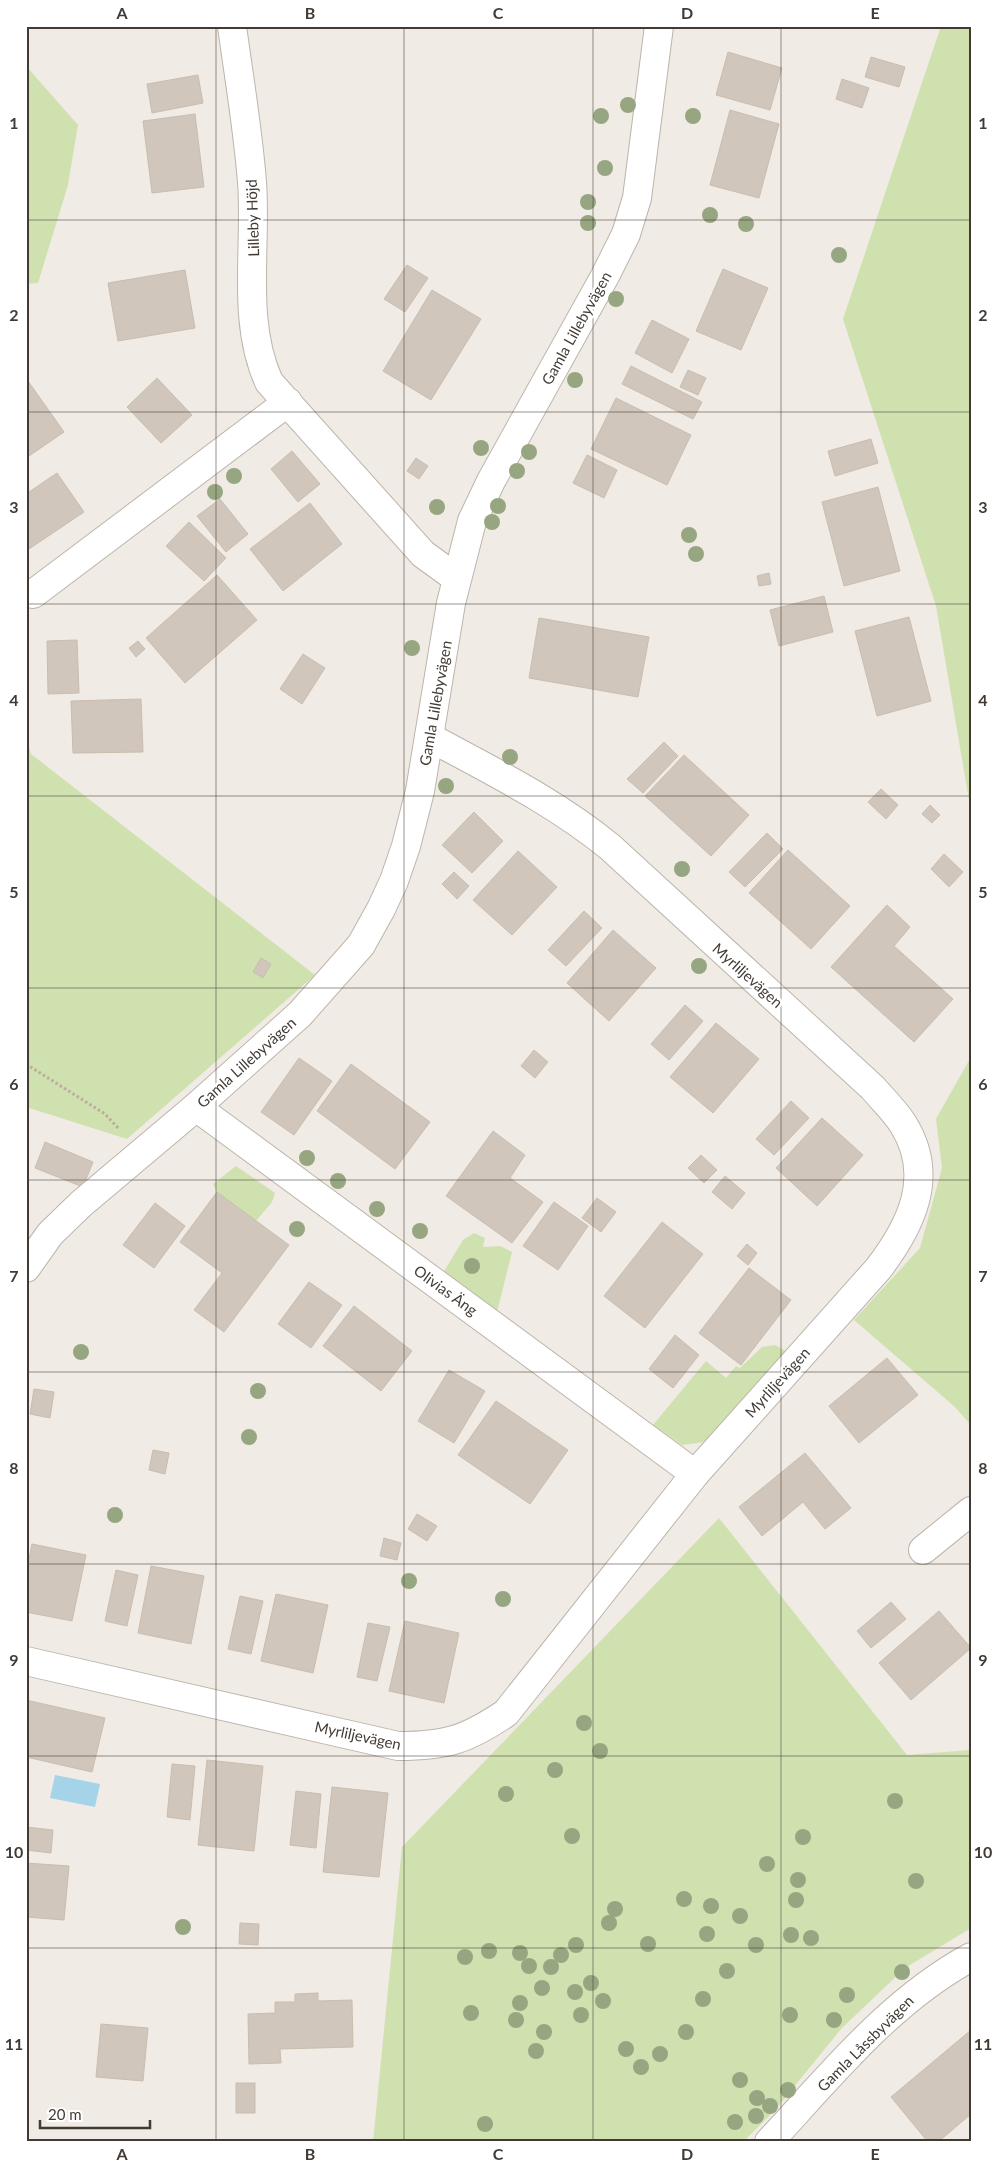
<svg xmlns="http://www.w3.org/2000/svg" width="997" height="2168" viewBox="0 0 997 2168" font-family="Lato,sans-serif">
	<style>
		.green { fill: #d0e1b0 }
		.water { fill: #a5d4e8 }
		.building { fill: #d0c6bb; stroke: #cabdaf }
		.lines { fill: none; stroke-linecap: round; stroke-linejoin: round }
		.minor-casing { stroke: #bdb5ab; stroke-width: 30 }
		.path { stroke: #bbac9b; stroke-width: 3; stroke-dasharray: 2.5 2.5; stroke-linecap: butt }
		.minor { stroke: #fff; stroke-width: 28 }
		.tree { fill: #96a680 }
		.grid { fill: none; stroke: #423b35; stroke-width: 1; stroke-opacity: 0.55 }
		.labels { text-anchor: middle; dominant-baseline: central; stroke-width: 5; stroke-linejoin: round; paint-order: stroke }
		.street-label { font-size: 15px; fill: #423b35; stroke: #fff }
		.neatline { fill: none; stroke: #423b35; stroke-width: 2 }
		.grid-label { font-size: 16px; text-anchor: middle; font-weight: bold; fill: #423b35 }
	</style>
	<rect width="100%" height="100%" fill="#f0ebe4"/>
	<g class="green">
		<path d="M941 26H971V812L936 606 843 319Z"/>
		<path d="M26 66 78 125 68 185 38 283 26 284Z"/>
		<path d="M26 738 31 754 315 975 127 1139 26 1107Z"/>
		<path d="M971 1057V1425L955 1407 854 1320 920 1248 942 1168 936 1119Z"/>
		<path d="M236 1166 275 1193 272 1202 256 1221 217 1192 213 1184Z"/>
		<path d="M474 1233 485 1238 483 1247 500 1246 512 1252 496 1316 440 1278 463 1240Z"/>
		<path d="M775 1345 789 1353 705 1442 682 1445 653 1425 706 1361 726 1378 736 1366 740 1368 762 1347Z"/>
		<path d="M719 1518 907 1755 971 1750V1928L905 1968 841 2029 776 2109 743 2142H373L402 1847Z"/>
	</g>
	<path class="water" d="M55 1775 100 1784 95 1807 50 1798Z"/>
	<g class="building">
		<path d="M728 52 782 68 770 110 716 95Z"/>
		<path d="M871 57 905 67 899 87 865 77Z"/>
		<path d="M198 75 203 103 152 113 147 84Z"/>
		<path d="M842 79 869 88 862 108 836 99Z"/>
		<path d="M730 110 779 124 759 198 710 185Z"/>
		<path d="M195 114 204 187 152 193 143 121Z"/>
		<path d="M407 265 428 278 405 312 384 299Z"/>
		<path d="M723 269 768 288 741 350 696 331Z"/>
		<path d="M185 270 195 328 118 341 108 283Z"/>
		<path d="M432 290 481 319 431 400 383 371Z"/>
		<path d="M652 320 689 339 672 373 635 353Z"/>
		<path d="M631 366 702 402 693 419 622 384Z"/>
		<path d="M688 370 706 378 698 395 680 387Z"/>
		<path d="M157 378 192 415 161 443 127 407Z"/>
		<path d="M28 381 64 432 26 458V382Z"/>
		<path d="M616 398 691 435 667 485 591 449Z"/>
		<path d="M871 439 878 463 835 476 828 451Z"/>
		<path d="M292 451 320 484 298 502 271 469Z"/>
		<path d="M587 455 617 470 604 498 573 483Z"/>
		<path d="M416 458 428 466 419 479 407 471Z"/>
		<path d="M57 473 84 512 26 551V494Z"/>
		<path d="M878 487 900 571 844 586 822 502Z"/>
		<path d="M220 499 248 534 226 552 197 516Z"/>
		<path d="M310 503 342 544 283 591 250 549Z"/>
		<path d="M189 522 226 558 204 581 166 546Z"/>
		<path d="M769 573 771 584 759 586 757 576Z"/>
		<path d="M217 575 257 620 185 683 146 638Z"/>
		<path d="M824 596 833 632 779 646 770 610Z"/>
		<path d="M909 617 931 701 877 716 855 631Z"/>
		<path d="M539 618 649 637 638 697 529 678Z"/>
		<path d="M77 640 79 693 48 694 47 641Z"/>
		<path d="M138 641 145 649 136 657 129 648Z"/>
		<path d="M303 654 325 668 302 704 280 689Z"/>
		<path d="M141 699 143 752 73 753 71 701Z"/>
		<path d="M664 742 678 756 643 793 627 779Z"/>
		<path d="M684 755 749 815 711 856 645 796Z"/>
		<path d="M881 789 898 805 886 819 868 802Z"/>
		<path d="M930 805 940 815 932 823 922 814Z"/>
		<path d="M474 812 503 841 472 873 442 845Z"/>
		<path d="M767 833 783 849 745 887 729 872Z"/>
		<path d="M788 850 850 906 811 949 749 893Z"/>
		<path d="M518 851 557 887 512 935 473 900Z"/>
		<path d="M944 854 963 872 949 887 931 869Z"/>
		<path d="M454 872 469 886 457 899 442 884Z"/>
		<path d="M887 905 910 927 894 946 953 999 914 1042 831 967Z"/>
		<path d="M584 911 602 928 566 966 548 950Z"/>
		<path d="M613 930 656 968 609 1021 567 983Z"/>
		<path d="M261 958 271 964 263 978 253 972Z"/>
		<path d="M685 1005 703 1021 669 1060 651 1044Z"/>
		<path d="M716 1023 759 1059 713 1113 670 1077Z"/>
		<path d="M534 1050 548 1062 535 1078 521 1066Z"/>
		<path d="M299 1058 332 1081 294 1135 261 1112Z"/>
		<path d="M351 1064 430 1122 395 1169 317 1111Z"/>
		<path d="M791 1101 809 1118 774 1155 756 1139Z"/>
		<path d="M822 1118 863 1155 817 1206 776 1168Z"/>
		<path d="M493 1131 525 1155 510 1178 543 1202 512 1243 446 1196Z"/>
		<path d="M45 1142 93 1162 83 1187 35 1168Z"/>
		<path d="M701 1155 717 1170 704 1183 688 1168Z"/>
		<path d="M725 1176 745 1193 732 1209 712 1192Z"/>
		<path d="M217 1192 289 1245 224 1332 194 1310 222 1273 180 1242Z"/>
		<path d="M597 1198 616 1212 601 1232 582 1218Z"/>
		<path d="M554 1202 588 1226 558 1270 523 1246Z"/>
		<path d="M155 1203 185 1226 154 1268 123 1245Z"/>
		<path d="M662 1222 703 1254 645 1328 604 1296Z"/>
		<path d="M747 1244 757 1253 748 1265 737 1256Z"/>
		<path d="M749 1268 791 1300 741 1365 699 1333Z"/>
		<path d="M309 1282 342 1305 311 1348 278 1324Z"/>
		<path d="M354 1306 412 1351 381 1391 323 1346Z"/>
		<path d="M675 1335 699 1355 673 1388 649 1369Z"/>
		<path d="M887 1358 918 1395 859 1443 829 1406Z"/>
		<path d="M449 1370 485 1391 454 1443 418 1421Z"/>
		<path d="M34 1389 54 1392 50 1418 30 1414Z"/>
		<path d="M496 1401 568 1450 530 1504 458 1455Z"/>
		<path d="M153 1450 169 1453 165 1474 149 1470Z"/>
		<path d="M805 1453 851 1508 825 1529 803 1502 762 1536 739 1507Z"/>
		<path d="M417 1514 437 1526 427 1541 408 1529Z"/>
		<path d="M384 1538 401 1543 397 1560 380 1556Z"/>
		<path d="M32 1544 86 1555 72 1621 26 1612V1574Z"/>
		<path d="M151 1566 204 1576 191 1644 138 1633Z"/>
		<path d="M116 1570 138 1575 127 1626 105 1621Z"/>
		<path d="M276 1594 328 1605 313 1673 261 1661Z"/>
		<path d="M240 1596 263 1601 251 1654 228 1649Z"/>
		<path d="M891 1602 906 1619 871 1648 857 1631Z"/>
		<path d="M939 1611 971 1648 911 1700 879 1663Z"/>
		<path d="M405 1621 459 1633 444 1703 389 1691Z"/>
		<path d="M368 1623 390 1627 377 1681 357 1677Z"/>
		<path d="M26 1700 105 1718 92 1772 26 1757Z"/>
		<path d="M207 1760 263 1766 254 1851 198 1845Z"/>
		<path d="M172 1764 195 1766 190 1820 167 1817Z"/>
		<path d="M332 1787 388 1793 379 1877 323 1872Z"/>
		<path d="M296 1791 321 1794 316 1848 290 1845Z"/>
		<path d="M26 1827 53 1830 51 1853 26 1850Z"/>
		<path d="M26 1863 69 1866 64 1920 26 1917Z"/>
		<path d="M240 1923 259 1924 258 1945 239 1944Z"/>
		<path d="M318 1993V2001L352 2000 353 2047 280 2049 281 2063 249 2064 248 2014 275 2013V2002H295V1994Z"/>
		<path d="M101 2024 148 2028 143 2081 96 2077Z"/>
		<path d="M971 2030V2114L938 2142H928L891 2097Z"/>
		<rect x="236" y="2083" width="19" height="30"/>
	</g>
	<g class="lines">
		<g class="minor-casing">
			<g id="minor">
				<path d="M232 26C239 78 248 130 252 182 257 247 241 321 269 382L423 554 456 578"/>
				<path d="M33 594 288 402"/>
				<path d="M196 1107 695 1474"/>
				<path d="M26 1268 50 1234 81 1204 196 1107 300 1014 361 945 381 909 394 881 406 846 420 791 451 603 472 521 491 481 605 276 626 234 637 198 659 26"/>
				<path d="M923 1550 971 1511"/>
				<path d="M26 1661 398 1746C446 1746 466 1740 506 1713L695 1474 878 1269C911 1226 936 1176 903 1124 895 1111 883 1100 873 1088L610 847C555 802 492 771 429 737"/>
				<path d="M769 2142C831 2075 890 2001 971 1957"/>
			</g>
		</g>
		<path class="path" d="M26 1064 105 1114 119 1129"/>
		<use href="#minor" class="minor"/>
	</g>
	<g class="tree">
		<circle cx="628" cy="105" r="8"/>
		<circle cx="601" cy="116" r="8"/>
		<circle cx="693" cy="116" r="8"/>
		<circle cx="605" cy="168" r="8"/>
		<circle cx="588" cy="202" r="8"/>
		<circle cx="710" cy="215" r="8"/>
		<circle cx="588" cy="223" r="8"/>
		<circle cx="746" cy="224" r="8"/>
		<circle cx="839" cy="255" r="8"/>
		<circle cx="616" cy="299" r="8"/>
		<circle cx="575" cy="380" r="8"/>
		<circle cx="481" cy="448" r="8"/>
		<circle cx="529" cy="452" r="8"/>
		<circle cx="517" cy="471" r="8"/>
		<circle cx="234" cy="476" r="8"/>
		<circle cx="215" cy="492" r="8"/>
		<circle cx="498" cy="506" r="8"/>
		<circle cx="437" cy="507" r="8"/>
		<circle cx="492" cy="522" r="8"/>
		<circle cx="689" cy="535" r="8"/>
		<circle cx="696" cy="554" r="8"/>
		<circle cx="412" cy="648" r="8"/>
		<circle cx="510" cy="757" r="8"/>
		<circle cx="446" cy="786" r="8"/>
		<circle cx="682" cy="869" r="8"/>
		<circle cx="699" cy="966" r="8"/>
		<circle cx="307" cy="1158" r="8"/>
		<circle cx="338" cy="1181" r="8"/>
		<circle cx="377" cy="1209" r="8"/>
		<circle cx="297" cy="1229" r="8"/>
		<circle cx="420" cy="1231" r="8"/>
		<circle cx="472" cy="1266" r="8"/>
		<circle cx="81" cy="1352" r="8"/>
		<circle cx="258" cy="1391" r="8"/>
		<circle cx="249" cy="1437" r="8"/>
		<circle cx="115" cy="1515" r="8"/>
		<circle cx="409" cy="1581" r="8"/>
		<circle cx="503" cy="1599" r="8"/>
		<circle cx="584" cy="1723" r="8"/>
		<circle cx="600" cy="1751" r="8"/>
		<circle cx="555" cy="1770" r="8"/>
		<circle cx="506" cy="1794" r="8"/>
		<circle cx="895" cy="1801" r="8"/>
		<circle cx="572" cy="1836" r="8"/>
		<circle cx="803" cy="1837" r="8"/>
		<circle cx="767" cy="1864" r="8"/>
		<circle cx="798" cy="1880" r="8"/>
		<circle cx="916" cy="1881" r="8"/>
		<circle cx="684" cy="1899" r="8"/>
		<circle cx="796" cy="1900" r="8"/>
		<circle cx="711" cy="1906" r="8"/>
		<circle cx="615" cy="1909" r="8"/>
		<circle cx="740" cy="1916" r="8"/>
		<circle cx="609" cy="1923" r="8"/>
		<circle cx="183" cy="1927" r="8"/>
		<circle cx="707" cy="1934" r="8"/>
		<circle cx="791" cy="1935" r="8"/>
		<circle cx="811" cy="1938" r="8"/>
		<circle cx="648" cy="1944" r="8"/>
		<circle cx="576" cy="1945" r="8"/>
		<circle cx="756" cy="1945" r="8"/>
		<circle cx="489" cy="1951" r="8"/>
		<circle cx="520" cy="1953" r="8"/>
		<circle cx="561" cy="1955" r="8"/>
		<circle cx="465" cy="1957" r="8"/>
		<circle cx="529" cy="1966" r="8"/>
		<circle cx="551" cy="1967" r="8"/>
		<circle cx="727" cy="1971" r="8"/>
		<circle cx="902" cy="1972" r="8"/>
		<circle cx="591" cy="1983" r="8"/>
		<circle cx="542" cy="1988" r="8"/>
		<circle cx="575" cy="1992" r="8"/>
		<circle cx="847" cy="1995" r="8"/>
		<circle cx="703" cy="1999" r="8"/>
		<circle cx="603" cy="2001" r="8"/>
		<circle cx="520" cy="2003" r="8"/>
		<circle cx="471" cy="2013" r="8"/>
		<circle cx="581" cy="2015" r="8"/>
		<circle cx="790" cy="2015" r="8"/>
		<circle cx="516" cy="2020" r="8"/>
		<circle cx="834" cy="2020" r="8"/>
		<circle cx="544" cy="2032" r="8"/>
		<circle cx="686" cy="2032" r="8"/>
		<circle cx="626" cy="2049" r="8"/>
		<circle cx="536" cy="2051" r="8"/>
		<circle cx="660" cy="2054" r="8"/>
		<circle cx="641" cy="2067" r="8"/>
		<circle cx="740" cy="2080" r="8"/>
		<circle cx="788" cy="2090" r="8"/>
		<circle cx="757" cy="2098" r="8"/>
		<circle cx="770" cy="2106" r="8"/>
		<circle cx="756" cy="2116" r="8"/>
		<circle cx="735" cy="2122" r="8"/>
		<circle cx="485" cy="2124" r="8"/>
	</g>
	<path class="grid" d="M216 26V2142M404 26V2142M593 26V2142M781 26V2142M26 220H971M26 412H971M26 604H971M26 796H971M26 988H971M26 1180H971M26 1372H971M26 1564H971M26 1756H971M26 1948H971"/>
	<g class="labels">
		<g class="street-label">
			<text transform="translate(252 218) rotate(-92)">Lilleby Höjd</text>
			<text transform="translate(576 328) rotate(-61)">Gamla Lillebyvägen</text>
			<text transform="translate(435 703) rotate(-80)">Gamla Lillebyvägen</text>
			<text transform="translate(748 975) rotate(42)">Myrliljevägen</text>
			<text transform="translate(246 1062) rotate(-42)">Gamla Lillebyvägen</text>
			<text transform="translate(446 1290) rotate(36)">Olivias Äng</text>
			<text transform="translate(777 1382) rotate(-48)">Myrliljevägen</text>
			<text transform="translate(358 1735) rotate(12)">Myrliljevägen</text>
			<text transform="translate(865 2043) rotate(-45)">Gamla Låssbyvägen</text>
		</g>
	</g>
	<rect width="997" height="2168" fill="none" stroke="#ffffff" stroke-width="55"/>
	<path d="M40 2120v8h110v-8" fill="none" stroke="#423b35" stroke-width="2.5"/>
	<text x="48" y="2120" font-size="15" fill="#423b35" stroke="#ffffff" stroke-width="4" paint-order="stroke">20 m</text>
	<rect x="28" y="28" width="942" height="2112" class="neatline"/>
	<g class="grid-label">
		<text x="122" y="19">A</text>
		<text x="310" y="19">B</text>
		<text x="498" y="19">C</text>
		<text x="687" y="19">D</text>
		<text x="875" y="19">E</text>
		<text x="14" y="129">1</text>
		<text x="983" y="129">1</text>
		<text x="14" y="321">2</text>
		<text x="983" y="321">2</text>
		<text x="14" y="513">3</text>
		<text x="983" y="513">3</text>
		<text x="14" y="706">4</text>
		<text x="983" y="706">4</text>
		<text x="14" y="898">5</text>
		<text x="983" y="898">5</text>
		<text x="14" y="1090">6</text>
		<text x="983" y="1090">6</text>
		<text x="14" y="1282">7</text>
		<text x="983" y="1282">7</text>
		<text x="14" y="1474">8</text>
		<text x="983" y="1474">8</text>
		<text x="14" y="1666">9</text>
		<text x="983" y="1666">9</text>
		<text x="14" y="1858">10</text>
		<text x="983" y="1858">10</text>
		<text x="14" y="2050">11</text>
		<text x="983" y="2050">11</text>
		<text x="122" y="2160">A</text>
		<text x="310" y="2160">B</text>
		<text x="498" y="2160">C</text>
		<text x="687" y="2160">D</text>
		<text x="875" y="2160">E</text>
	</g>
</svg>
